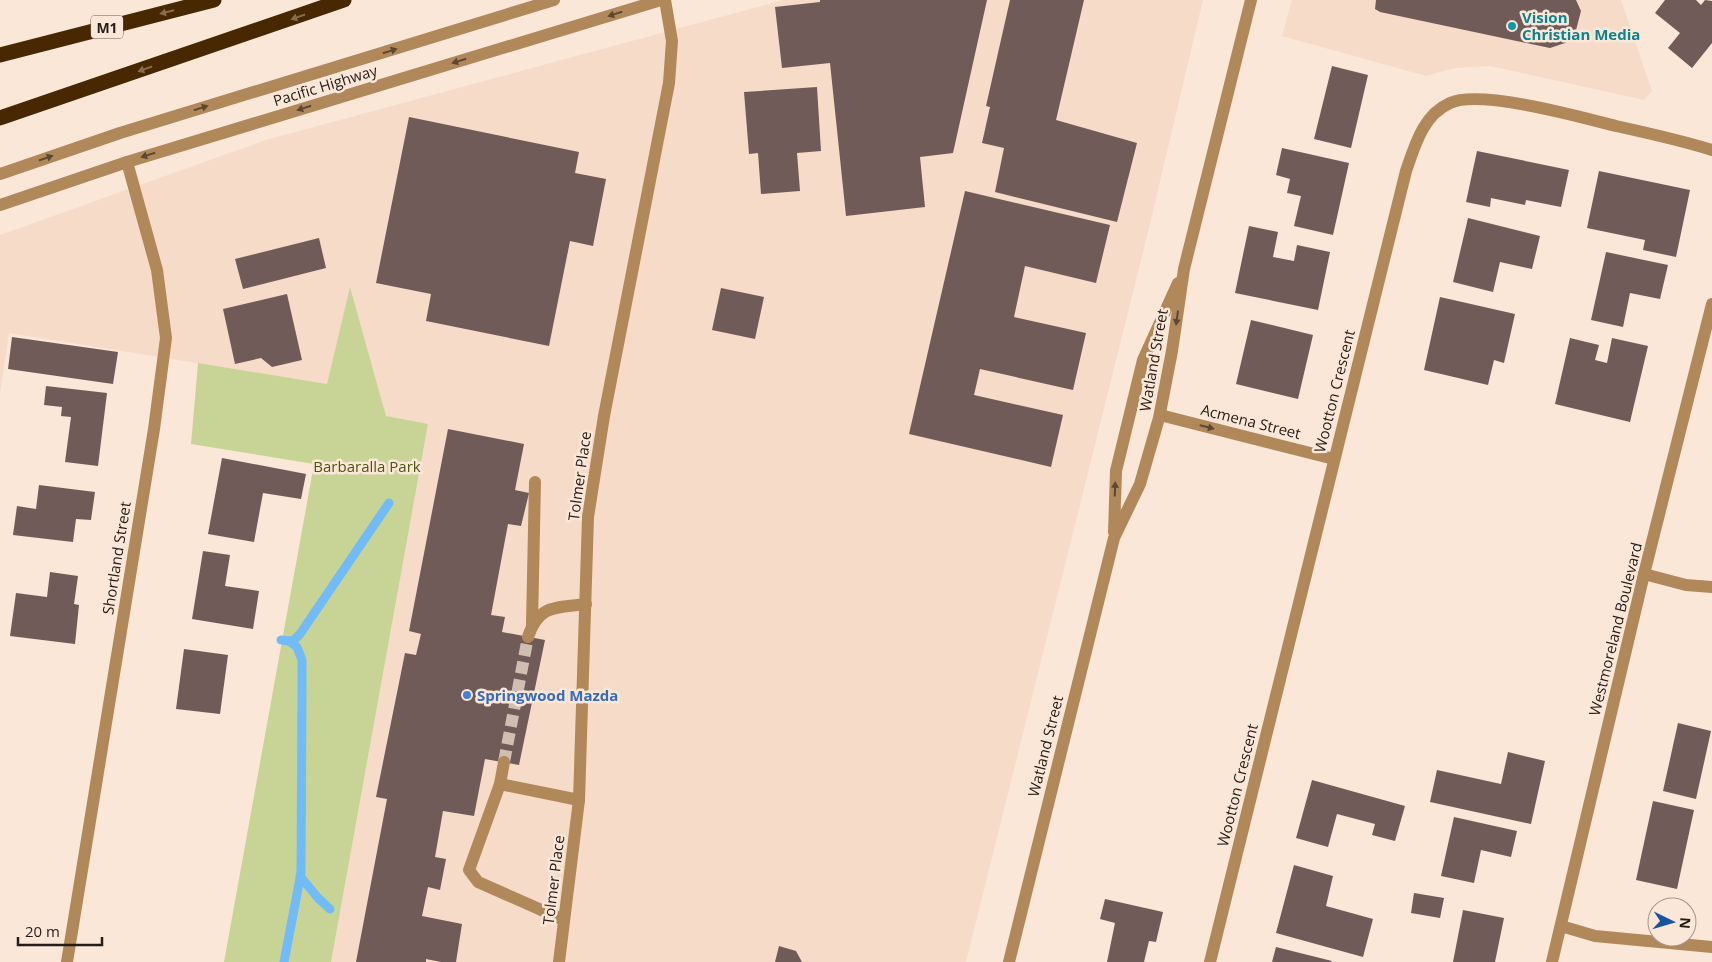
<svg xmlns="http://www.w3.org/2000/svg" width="1712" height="962" viewBox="0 0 1712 962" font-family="'Open Sans',sans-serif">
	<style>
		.built { fill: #f5dbc8 }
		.green { fill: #c8d496 }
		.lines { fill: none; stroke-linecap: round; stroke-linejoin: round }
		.stream { stroke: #71bbf9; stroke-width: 9 }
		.building { fill: #715b59 }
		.minor-tunnel { stroke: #d0beb1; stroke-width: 12; stroke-dasharray: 12 6; stroke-linecap: butt }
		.minor { stroke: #b1885a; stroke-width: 12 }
		.highway { stroke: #472800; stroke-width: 15 }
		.oneway { fill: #866b4c }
		.oneway2 { fill: #5c4732 }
		.culture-dot { fill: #0f9aa8; stroke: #fbe7d8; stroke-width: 2 }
		.shop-dot { fill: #3f7fe0; stroke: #fbe7d8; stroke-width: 2 }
		.labels { text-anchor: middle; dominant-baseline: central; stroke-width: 5; stroke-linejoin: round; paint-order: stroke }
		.shield { fill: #fbe7d8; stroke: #645951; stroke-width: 1 }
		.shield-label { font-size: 14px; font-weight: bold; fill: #231c17 }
		.culture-label { font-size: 15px; font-weight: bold; fill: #0d838f; stroke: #fbe7d8; text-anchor: start }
		.street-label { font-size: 15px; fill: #231c17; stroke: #fbe7d8 }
		.park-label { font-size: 15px; fill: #4b5513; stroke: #fbe7d8 }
		.shop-label { font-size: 15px; font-weight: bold; fill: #366cbe; stroke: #fbe7d8; text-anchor: start }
	</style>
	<rect width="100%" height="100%" fill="#fbe7d8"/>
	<g class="built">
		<path d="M783 0H1203L1148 232 966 962H331L428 425 386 416 350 288 327 384 9 333 0 394V235L266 140Z"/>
		<path d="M1292 0H1621L1652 91 1644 100 1490 66 1455 68 1426 76 1282 36Z"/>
	</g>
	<path class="green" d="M350 287 386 416 428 424 331 962H224L314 464 191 444 198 363 327 384Z"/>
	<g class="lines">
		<g class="stream">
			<path d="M281 640 289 641 297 647 302 660V693L301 873 284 962"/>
			<path d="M289 641 294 640 300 634 389 503"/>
			<path d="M300 876 318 898 330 909"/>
		</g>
	</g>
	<g class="building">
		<path d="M820 0H987L953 153 920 157 925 207 846 216 830 63 782 68 775 7 820 2Z"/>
		<path d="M1010 0H1084L1056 120 1137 143 1117 222 995 192 1004 148 982 143 990 107 986 106Z"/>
		<path d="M1376 0H1576L1581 11 1575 34 1565 43 1550 48 1380 12 1375 9Z"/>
		<path d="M1665 0H1696L1701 5 1705 0 1712 1V43L1692 68 1668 48 1680 33 1655 13Z"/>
		<path d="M1332 66 1368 75 1351 148 1314 139Z"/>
		<path d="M817 87 821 151 797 153 800 191 761 194 758 153 749 154 744 92Z"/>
		<path d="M409 117 579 152 575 173 606 179 593 246 570 241 549 346 426 321 431 294 376 283Z"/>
		<path d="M1282 148 1349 163 1333 235 1294 226 1301 196 1287 193 1290 179 1276 175Z"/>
		<path d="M1477 151 1569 170 1561 207 1526 200 1525 205 1491 198 1490 207 1466 202Z"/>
		<path d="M1599 171 1690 190 1676 257 1643 250 1645 240 1587 228Z"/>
		<path d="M965 191 1110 225 1096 283 1025 266 1014 317 1086 333 1073 390 980 369 974 395 1063 415 1051 467 909 434Z"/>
		<path d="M1468 218 1540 236 1532 269 1500 262 1493 292 1453 282Z"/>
		<path d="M1249 226 1278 232 1273 257 1294 261 1297 245 1330 252 1318 310 1235 293Z"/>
		<path d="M319 238 326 268 243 289 235 259Z"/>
		<path d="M1606 252 1668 265 1660 299 1630 293 1623 327 1591 320Z"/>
		<path d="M721 288 764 297 755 339 712 330Z"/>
		<path d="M287 294 302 360 272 367 261 358 235 364 223 309Z"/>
		<path d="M1440 297 1515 314 1504 363 1494 360 1488 385 1424 370Z"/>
		<path d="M1251 320 1313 335 1298 399 1236 384Z"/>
		<path d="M12 337 118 352 113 384 8 369Z"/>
		<path d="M1570 338 1599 345 1595 360 1607 363 1612 338 1648 346 1630 422 1555 404Z"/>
		<path d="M46 386 107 393 98 466 65 462 71 417 61 416 62 407 44 405Z"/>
		<path d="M448 429 524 444 515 490 529 493 521 526 508 524 491 615 505 617 502 632 545 640 519 765 485 759 474 816 443 811 435 857 446 859 440 890 428 887 422 916 462 924 456 962H441L426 959V962H356L387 799 376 797 405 653 416 655 421 634 409 631Z"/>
		<path d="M222 458 306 474 301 499 263 493 254 542 208 534Z"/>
		<path d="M39 485 95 492 91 520 76 519 73 542 13 535 17 506 36 509Z"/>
		<path d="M203 551 230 555 225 586 259 591 253 629 192 619Z"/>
		<path d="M50 572 78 576 74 604 79 605 75 644 10 636 16 593 47 597Z"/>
		<path d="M184 649 228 655 220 714 176 709Z"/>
		<path d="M1678 723 1711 731 1696 799 1663 791Z"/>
		<path d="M1508 752 1545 761 1531 824 1430 802 1437 770 1501 784Z"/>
		<path d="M1312 780 1405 806 1395 841 1372 835 1375 824 1337 814 1328 847 1296 838Z"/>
		<path d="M1653 801 1694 810 1677 889 1636 880Z"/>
		<path d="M1454 817 1517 831 1511 857 1481 850 1474 883 1441 876Z"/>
		<path d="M1294 865 1333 876 1326 906 1373 919 1363 957 1276 933Z"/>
		<path d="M1414 893 1444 898 1440 918 1411 913Z"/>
		<path d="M1105 899 1163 912 1156 942 1149 941 1144 962H1107L1115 923 1100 919Z"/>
		<path d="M1463 910 1504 918 1495 962H1453Z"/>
		<path d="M779 946 796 951 802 962H775Z"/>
		<path d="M1276 947 1332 961 1331 962H1272Z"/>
	</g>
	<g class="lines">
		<path class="minor-tunnel" d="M504 762 528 637"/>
		<g class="minor">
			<path d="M0 174 120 133 554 0"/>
			<path d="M0 205 127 162 661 0"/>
			<path d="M1160 415 1334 459"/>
			<path d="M1114 532 1116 471 1143 360 1178 283"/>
			<path d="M1644 574 1686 585 1712 587"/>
			<path d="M532 624 535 482"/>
			<path d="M528 637C539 604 556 608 586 604"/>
			<path d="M504 762 500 784 469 870 478 882 564 920"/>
			<path d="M500 784 579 800"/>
			<path d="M1561 926 1595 936 1712 947"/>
			<path d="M67 962 154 429 166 338 157 270 127 162"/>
			<path d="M559 962 579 800 588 517 604 416 669 83 672 41 665 0"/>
			<path d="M1009 962 1114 538 1140 484 1159 418 1172 351 1184 269 1251 0"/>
			<path d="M1210 962 1406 171C1415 145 1423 115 1450 103 1480 89 1581 117 1616 126 1648 133 1680 140 1712 150"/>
			<path d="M1552 962 1644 574 1712 304"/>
		</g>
		<g class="highway">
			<path d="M0 55 214 0"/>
			<path d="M0 118 344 0"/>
		</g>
	</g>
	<defs><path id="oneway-solid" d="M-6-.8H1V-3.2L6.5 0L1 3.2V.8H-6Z" transform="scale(1.25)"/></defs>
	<g class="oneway">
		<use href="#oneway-solid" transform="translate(167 12) rotate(166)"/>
		<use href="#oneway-solid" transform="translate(298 17) rotate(161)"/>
		<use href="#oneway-solid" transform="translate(145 69) rotate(161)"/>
	</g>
	<g class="oneway2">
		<use href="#oneway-solid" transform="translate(615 14) rotate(163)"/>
		<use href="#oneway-solid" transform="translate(390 51) rotate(-17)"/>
		<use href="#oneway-solid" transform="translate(459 61) rotate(163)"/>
		<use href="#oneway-solid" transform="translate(201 108) rotate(-17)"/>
		<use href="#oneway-solid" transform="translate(304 108) rotate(163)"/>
		<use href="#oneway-solid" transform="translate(148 155) rotate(163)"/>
		<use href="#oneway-solid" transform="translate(46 158) rotate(-19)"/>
		<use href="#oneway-solid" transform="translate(1177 318) rotate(98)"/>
		<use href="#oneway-solid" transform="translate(1207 427) rotate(14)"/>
		<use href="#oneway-solid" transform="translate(1115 489) rotate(-88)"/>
	</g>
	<circle class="culture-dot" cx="1512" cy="26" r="5"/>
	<circle class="shop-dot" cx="467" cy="695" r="5"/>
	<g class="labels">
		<rect class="shield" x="91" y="15.5" width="32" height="23" rx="4"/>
		<g class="shield-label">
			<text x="107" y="27">M1</text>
		</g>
		<g class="culture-label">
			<text x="1522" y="17">Vision<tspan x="1522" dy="17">Christian Media</tspan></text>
		</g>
		<g class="street-label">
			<text transform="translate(325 85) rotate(-17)">Pacific Highway</text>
			<text transform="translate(1153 360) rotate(-80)">Watland Street</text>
			<text transform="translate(1334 391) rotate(-76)">Wootton Crescent</text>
			<text transform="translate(1251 421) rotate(14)">Acmena Street</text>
			<text transform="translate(579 476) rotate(-82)">Tolmer Place</text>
			<text transform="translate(116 558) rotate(-81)">Shortland Street</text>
			<text transform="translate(1615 629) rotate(-76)">Westmoreland Boulevard</text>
			<text transform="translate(1045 746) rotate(-76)">Watland Street</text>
			<text transform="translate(1237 785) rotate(-76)">Wootton Crescent</text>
			<text transform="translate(553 880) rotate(-83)">Tolmer Place</text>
		</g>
		<g class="park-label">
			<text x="367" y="466">Barbaralla Park</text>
		</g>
		<g class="shop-label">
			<text x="477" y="695">Springwood Mazda</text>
		</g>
	</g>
	<g transform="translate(1672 922) rotate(95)"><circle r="24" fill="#fbe7d8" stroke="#a5968b"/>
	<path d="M0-4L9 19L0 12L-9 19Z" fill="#1853a4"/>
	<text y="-8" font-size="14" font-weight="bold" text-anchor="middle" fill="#231c17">N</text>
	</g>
	<path d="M18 937v8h84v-8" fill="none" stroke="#231c17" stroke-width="2.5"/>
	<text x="25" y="937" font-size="15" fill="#231c17" stroke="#fbe7d8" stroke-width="4" paint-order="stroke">20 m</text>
</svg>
